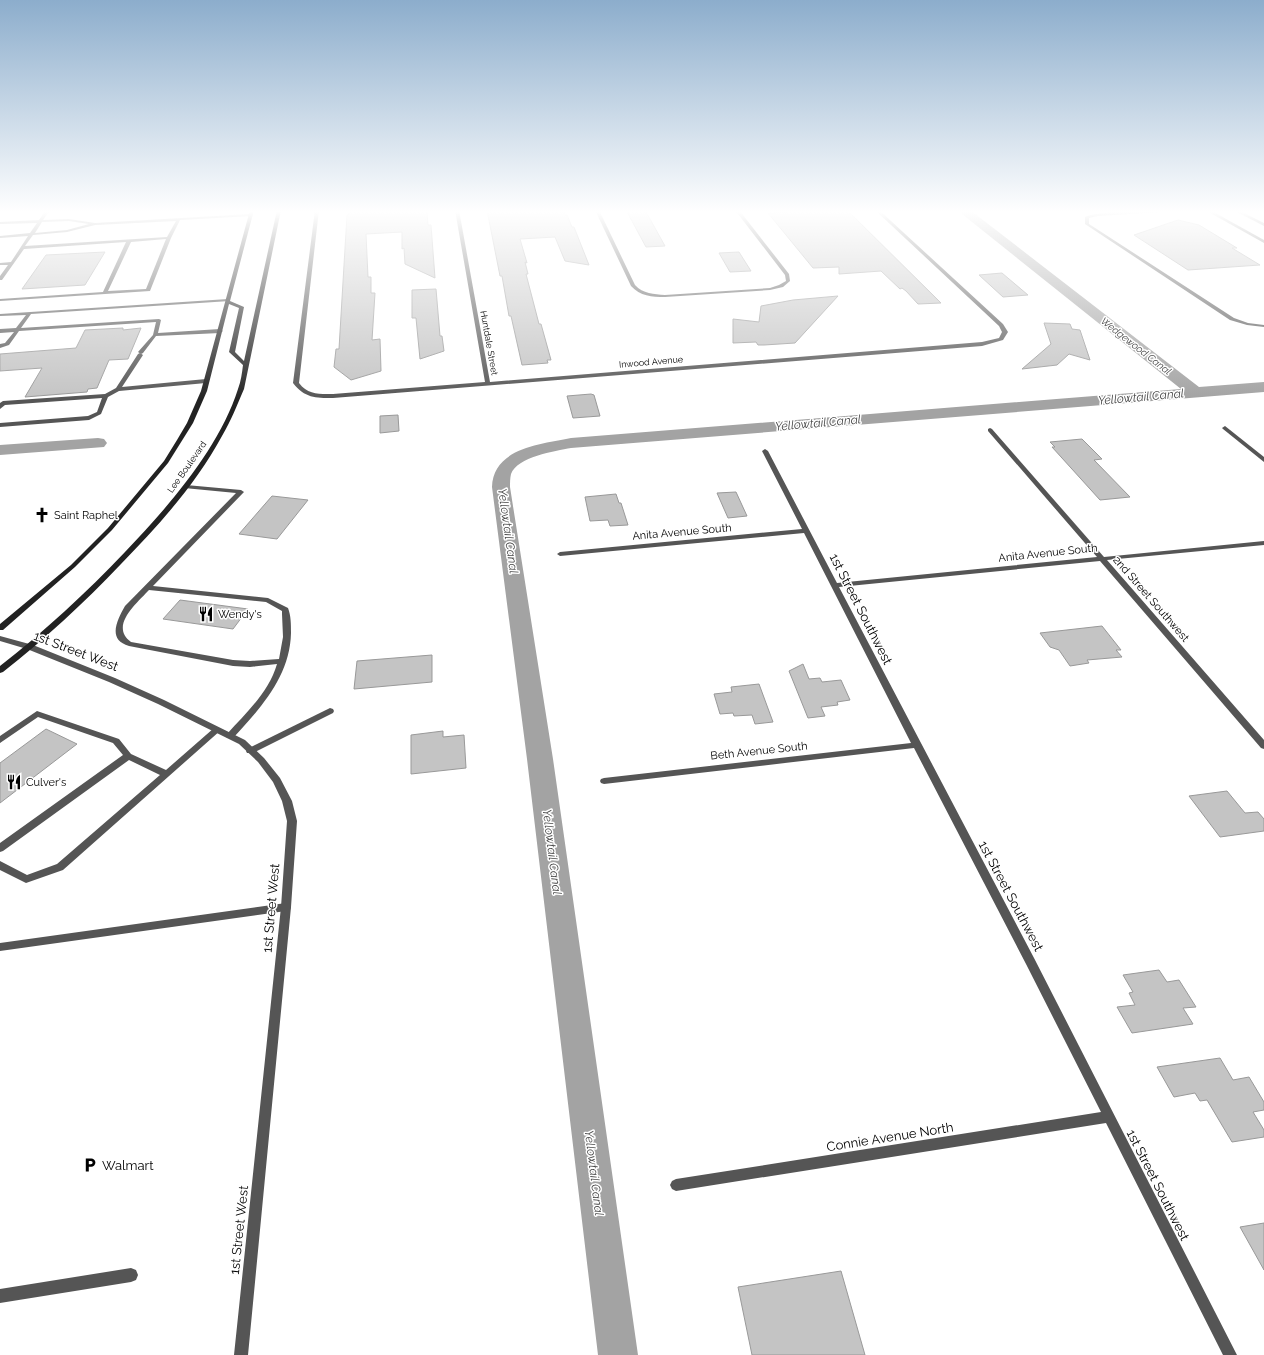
<svg xmlns="http://www.w3.org/2000/svg" width="1264" height="1355" viewBox="0 0 1264 1355" font-family="Raleway,sans-serif">
	<style>
		.lines { fill: none; stroke-linecap: round; stroke-linejoin: round }
		.canal { fill: #a3a3a3; fill-rule: evenodd }
		.building { fill: #c4c4c4; stroke: #999 }
		.lane { fill: #555; fill-rule: evenodd }
		.street { fill: #555; fill-rule: evenodd }
		.secondary { fill: #222; fill-rule: evenodd }
		.labels { text-anchor: middle; dominant-baseline: central; stroke-width: 3; stroke-linejoin: round; paint-order: stroke }
		.far-street-label { font-size: 9px; fill: #000; stroke: #fff }
		.far-water-label { font-size: 10px; font-style: italic; fill: #444; stroke: #fff }
		.poi-label { font-size: 11px; fill: #000; stroke: #fff; text-anchor: start }
		.street-label { font-size: 11px; fill: #000; stroke: #fff }
		.water-label { font-size: 12px; font-style: italic; fill: #444; stroke: #fff }
		.near-street-label { font-size: 13px; fill: #000; stroke: #fff }
		.near-poi-label { font-size: 13px; fill: #000; stroke: #fff; text-anchor: start }
	</style>
	<rect width="100%" height="100%" fill="#fff"/>
	<g class="lines">
		<g class="canal">
			<path d="M957 210H970L1199 387 1264 382V392L571 448C555 451 517 457 511 474 510 478 510 483 510 487L553 759 638 1355H598L527 759 492 487C493 448 541 444 571 438L1181 389Z"/>
			<path d="M98 438 104 439 107 443 104 447 0 455V445Z"/>
		</g>
	</g>
	<g class="building">
		<path d="M381 210H426L427 212 428 225H431L435 278 405 264 404 248 402 249V232L366 234 368 277H371V293H375L372 340 380 339 381 371 351 380 334 367 336 349H339L347 215 349 214V212Z"/>
		<path d="M487 210H557L558 212H564L565 215H567L572 227H574L589 265 565 261 555 237 520 239 527 263 525 262 528 274H526L539 324H541L551 360H547L548 363 522 365 511 316H509L502 276H500Z"/>
		<path d="M626 210H645L665 246 646 247Z"/>
		<path d="M827 210H847L941 303 918 304 906 291 902 288 900 289 881 271 839 274V267L813 268 768 213Z"/>
		<path d="M1178 220 1199 225 1237 248H1232L1260 265 1188 270 1134 235Z"/>
		<path d="M105 252 85 285 22 289 46 255Z"/>
		<path d="M739 252 751 271 730 272 719 253Z"/>
		<path d="M1002 273 1028 295 1003 297 979 275Z"/>
		<path d="M436 289 440 336H442L444 351 420 359 416 318H412V290Z"/>
		<path d="M838 296 795 343 764 345H758L756 342 733 343V319L759 322 761 306 793 300Z"/>
		<path d="M1044 323 1070 324 1072 329 1080 330 1090 360 1069 354 1057 365 1022 369 1051 344Z"/>
		<path d="M123 328V330L141 328 128 359 109 360 97 388 88 389 87 392 25 397 42 368 0 371V354L76 348 85 330Z"/>
		<path d="M591 394 594 395 600 416 573 418 567 396Z"/>
		<path d="M398 415 399 431 380 433V416Z"/>
		<path d="M1082 439 1102 459 1094 460 1130 497 1100 500 1052 447H1055L1050 442Z"/>
		<path d="M736 492 747 516 728 518 717 493Z"/>
		<path d="M616 494 619 503H621L628 525 610 526 608 520 590 521 585 497Z"/>
		<path d="M272 496 308 500 277 539 239 534Z"/>
		<path d="M180 600 248 609 233 629 163 619Z"/>
		<path d="M1102 626 1121 650H1116L1122 657 1087 660 1089 663 1070 666 1059 650 1050 647 1040 633Z"/>
		<path d="M432 655V682L354 689 357 661Z"/>
		<path d="M803 664 809 679 820 678 822 682 841 680 850 700 837 702 838 705 821 707 825 716 808 718 789 671Z"/>
		<path d="M759 684 773 722 755 724 752 715 734 716 733 713 720 714 714 694 732 692 731 687Z"/>
		<path d="M46 729 77 744 0 803V763Z"/>
		<path d="M443 731V737L464 735 466 768 411 774V735Z"/>
		<path d="M1227 791 1245 813 1258 812 1264 819V831L1220 837 1189 796Z"/>
		<path d="M1159 970 1167 982 1179 980 1196 1007 1183 1008 1193 1024 1132 1033 1117 1007 1135 1005 1129 993 1133 992 1123 975Z"/>
		<path d="M1220 1058 1233 1080 1249 1077 1264 1102V1110L1253 1112 1264 1130V1137L1232 1142 1207 1100 1200 1101 1195 1093 1174 1097 1157 1067Z"/>
		<path d="M1264 1223V1270L1240 1227Z"/>
		<path d="M841 1271 865 1355H752L738 1287Z"/>
	</g>
	<g class="lines">
		<g class="lane">
			<path d="M46 210H50L43 220 69 219 95 223 251 214 253 215 251 216 180 220 171 238 150 291 0 301V299L103 292 126 242 24 249 2 280H0V276L8 265H0V263L11 262 28 236 0 238V236L30 233 37 223 0 224V222L39 220ZM69 221 89 224 67 230 35 233 42 222ZM176 221 167 237 25 246 33 235 67 232 95 225ZM166 239 146 289 108 291 131 242Z"/>
			<path d="M228 299H230V301L31 314 21 328 159 319 161 320 158 333 220 329 223 331 220 333 156 336 143 353 141 354 138 352 153 335 156 322 19 331 9 345 0 348V344L5 343 14 332 0 333V329L16 328 26 315 0 316V314Z"/>
			<path d="M140 353 143 355 122 387 206 379 209 381 206 383 119 391 108 397 101 414 89 420 0 427V423L88 416 97 412 102 398 5 405 0 409V403L3 401 105 394 116 388 138 354Z"/>
			<path d="M186 485 241 490 244 492 153 586 268 598 288 608C291 616 291 624 291 633 290 676 261 708 233 738H227L226 736 227 734C246 713 269 692 277 664L250 667 233 666 129 646C107 640 117 620 125 606L236 493 184 488 183 487ZM149 590 266 602 282 611V614L283 637 279 659 250 661 233 660 131 642C109 626 137 603 149 590Z"/>
			<path d="M330 708 333 709 334 711 333 713 253 753H247L246 751 247 749Z"/>
			<path d="M37 711 119 739 131 754 166 770 214 728H220L221 730 63 870 26 883 0 870V861L27 875 57 864 160 775 129 760 3 851 0 852V843L123 755 113 743 38 717 0 743V736Z"/>
			<path d="M286 903 290 904 291 907 290 910 286 911 0 951V943Z"/>
			<path d="M131 1268 136 1270 138 1275 136 1280 131 1282 0 1303V1289Z"/>
		</g>
		<g class="street">
			<path d="M315 210H319L299 383C308 395 319 394 333 394L485 382 455 210H459L490 382 982 342 999 338 1002 332 999 326 875 210H879L1003 324 1008 332 1003 340 982 346 333 398C315 398 305 398 293 383Z"/>
			<path d="M595 210H599L635 285C643 294 654 294 665 295L770 288 779 285 786 281 785 275 735 210H739L789 274 790 281 783 287 770 290 665 297C652 297 640 296 631 286Z"/>
			<path d="M1157 210H1178L1176 211 1098 216 1089 218V224L1234 318 1248 323 1264 325V327L1247 325 1230 320 1085 224V217C1098 211 1141 211 1157 210Z"/>
			<path d="M1205 210H1210L1264 240V243Z"/>
			<path d="M1233 210H1238L1264 223V226Z"/>
			<path d="M1225 426 1264 457V462L1223 429 1222 428Z"/>
			<path d="M990 428 992 429 1104 557 1264 541V545L1107 560 1264 740V749L1261 748 1100 561 839 587 1034 958 1237 1355H1223L1106 1123 676 1191 672 1189 670 1185 672 1181 676 1179 1101 1112 1026 964 914 748 604 784 601 783 600 781 601 779 604 778 911 743 804 533 560 556 557 554 560 552 802 529 762 451 765 449 768 451 837 583 1097 557 988 431V429Z"/>
			<path d="M0 636 33 645 115 678 164 700 245 740 264 758 280 778 292 801 297 821 291 907 248 1355H234L281 907 287 821 282 801 273 782 258 762 239 744 158 704 109 682 27 649 0 641Z"/>
		</g>
		<path class="secondary" d="M250 210H254L230 301 244 307 235 352 244 361 277 210H281L244 389C237 405 231 421 222 436 196 484 159 525 121 564 84 603 45 639 3 672L0 673V666C45 631 86 593 125 552 168 507 219 449 238 389 241 381 242 373 243 365L229 352 239 308 229 304 207 391 193 423 168 463 112 530 75 567 3 630H0V624L71 565 108 528 164 461 177 440 187 423 201 391Z"/>
	</g>
	<linearGradient id="sky" x2="0" y2="1"><stop stop-color="#8cadcc"/><stop offset="0.53" stop-color="#fff"/><stop offset="1" stop-color="#fff" stop-opacity="0"/></linearGradient>
	<rect width="1264" height="400" fill="url(#sky)"/>
	<defs>
		<g id="church-bare" transform="scale(1.2)"><path d="M-1.2-6h2.4v3.5h3.3v2.4h-3.3V6h-2.4V-.1h-3.3v-2.4h3.3Z" fill="#000" stroke="#fff" stroke-width="2.5" paint-order="stroke"/></g>
		<g id="restaurant-bare" transform="scale(1.2)"><path d="M-5-6h1v4h1v-4h1v4h1v-4h1v5L-1.5 .5V6h-2V.5L-5-1ZM5-6V6H3V1.5H1.5Q1.5-4 5-6Z" fill="#000" stroke="#fff" stroke-width="2.5" paint-order="stroke"/></g>
		<g id="parking-bare" transform="scale(1.2)"><path d="M-3.5-5.5H1a3.5 3.5 0 0 1 0 7H-1V5.5H-3.5ZM-1-3.4V-.6H.8a1.4 1.4 0 0 0 0-2.8Z" fill="#000" stroke="#fff" stroke-width="2.5" paint-order="stroke"/></g>
	</defs>
	<g fill-rule="evenodd">
		<use href="#church-bare" x="42" y="515"/>
		<use href="#restaurant-bare" x="206" y="614"/>
		<use href="#restaurant-bare" x="14" y="782"/>
		<use href="#parking-bare" x="90" y="1165"/>
	</g>
	<g class="labels">
		<g class="far-street-label">
			<text transform="translate(489 343) rotate(80)">Huntdale Street</text>
			<text transform="translate(651 362) rotate(-5)">Inwood Avenue</text>
			<text transform="translate(187 467) rotate(-55)">Lee Boulevard</text>
		</g>
		<g class="far-water-label">
			<text transform="translate(1136 346) rotate(38)">Wedgewood Canal</text>
		</g>
		<g class="poi-label">
			<text x="54" y="515">Saint Raphel</text>
			<text x="218" y="614">Wendy's</text>
			<text x="26" y="782">Culver's</text>
		</g>
		<g class="street-label">
			<text transform="translate(682 532) rotate(-5)">Anita Avenue South</text>
			<text transform="translate(1048 553) rotate(-6)">Anita Avenue South</text>
			<text transform="translate(1151 599) rotate(49)">2nd Street Southwest</text>
			<text transform="translate(759 751) rotate(-6)">Beth Avenue South</text>
		</g>
		<g class="water-label">
			<text transform="translate(1141 397) rotate(-5)">Yellowtail Canal</text>
			<text transform="translate(818 423) rotate(-5)">Yellowtail Canal</text>
			<text transform="translate(508 531) rotate(82)">Yellowtail Canal</text>
			<text transform="translate(552 852) rotate(83)">Yellowtail Canal</text>
			<text transform="translate(594 1173) rotate(83)">Yellowtail Canal</text>
		</g>
		<g class="near-street-label">
			<text transform="translate(861 609) rotate(63)">1st Street Southwest</text>
			<text transform="translate(76 651) rotate(21)">1st Street West</text>
			<text transform="translate(1011 896) rotate(62)">1st Street Southwest</text>
			<text transform="translate(271 908) rotate(-85)">1st Street West</text>
			<text transform="translate(890 1137) rotate(-9)">Connie Avenue North</text>
			<text transform="translate(1158 1185) rotate(63)">1st Street Southwest</text>
			<text transform="translate(239 1230) rotate(-84)">1st Street West</text>
		</g>
		<g class="near-poi-label">
			<text x="102" y="1165">Walmart</text>
		</g>
	</g>
</svg>
